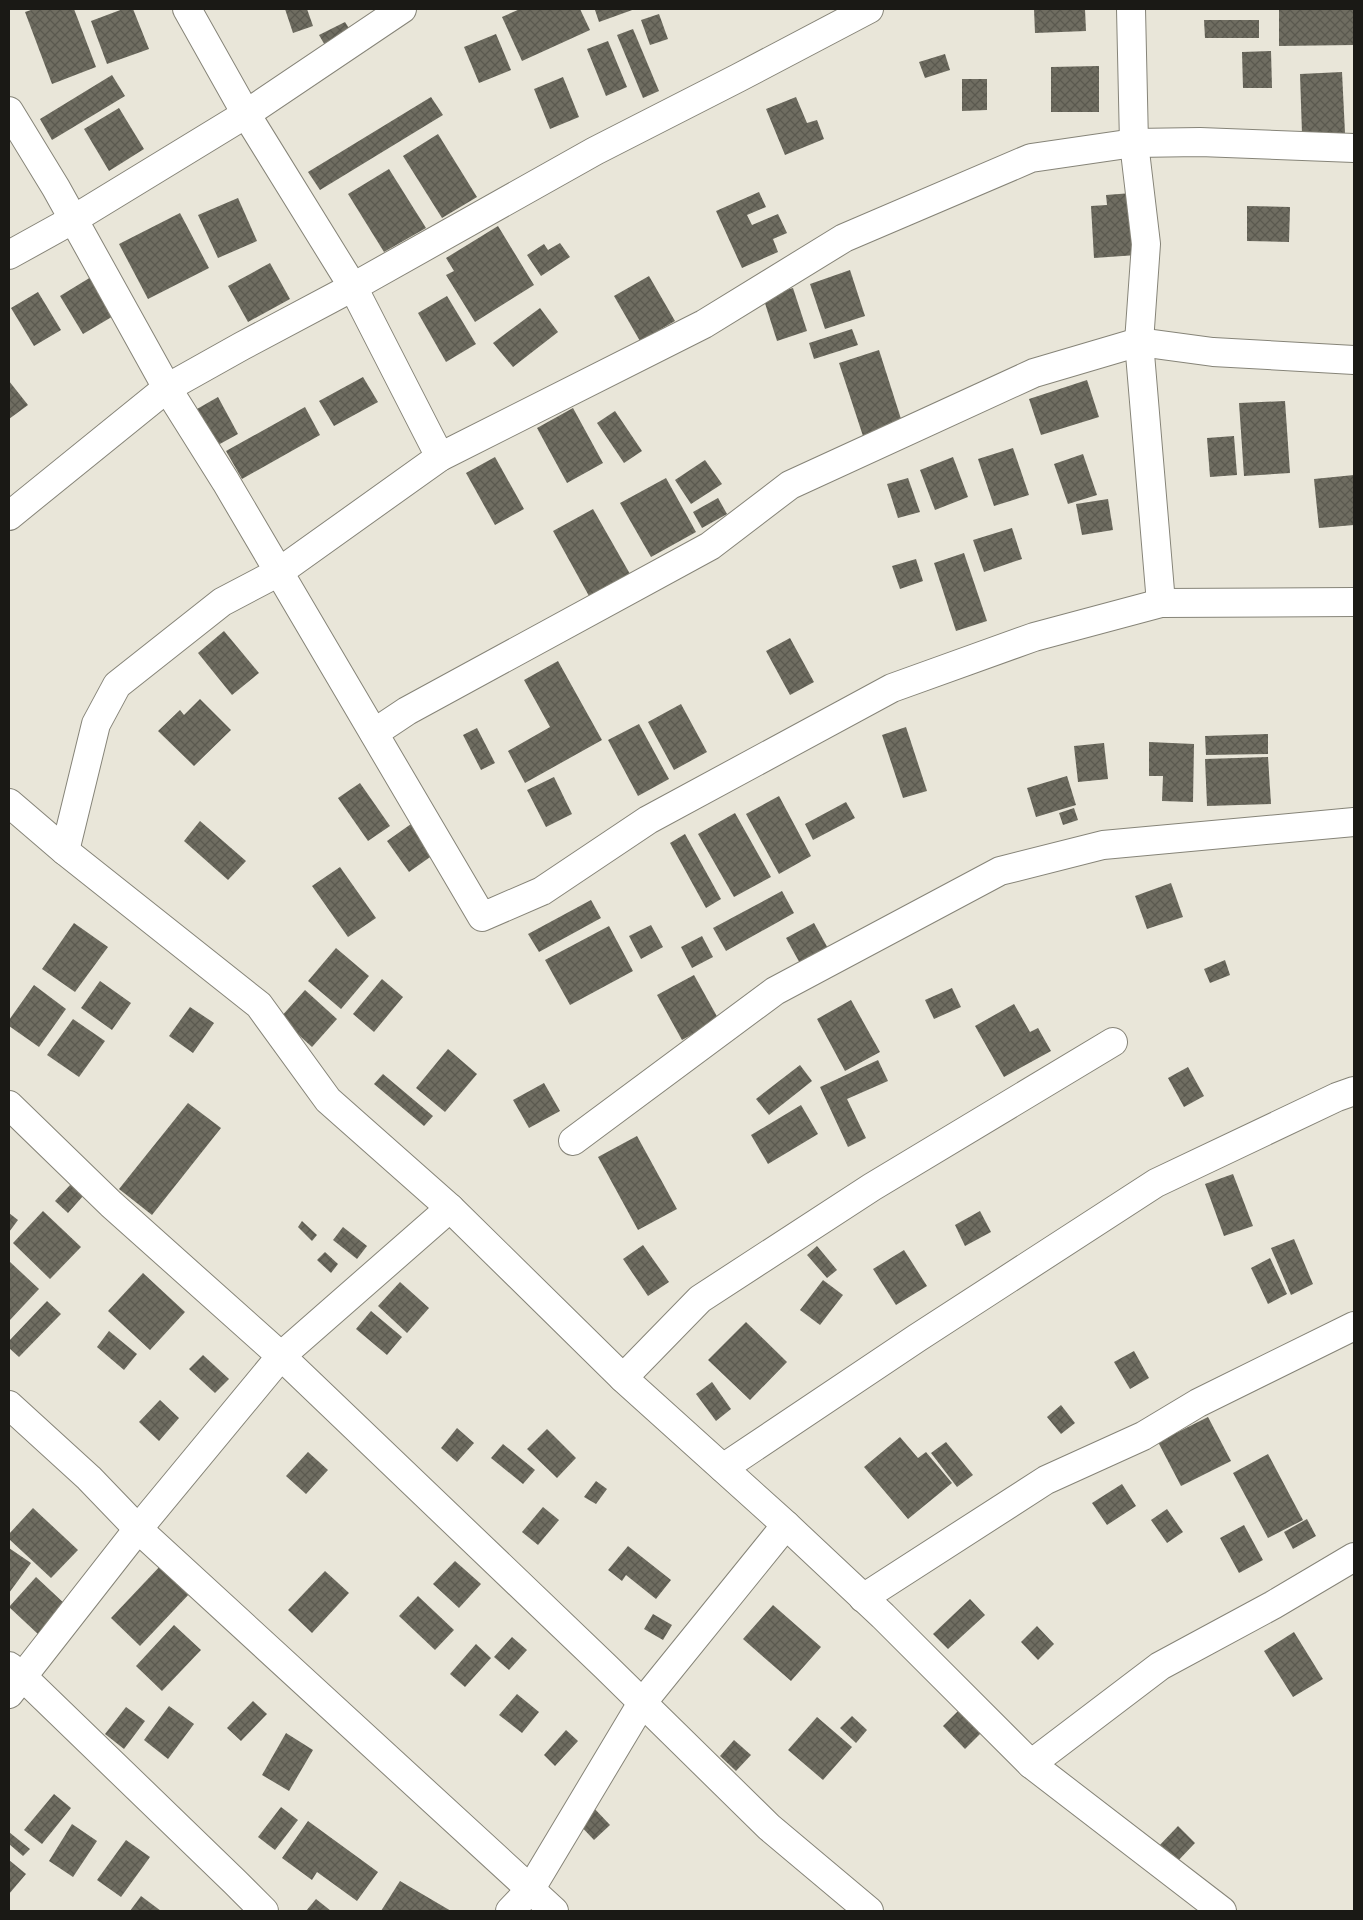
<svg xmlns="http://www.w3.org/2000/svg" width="1363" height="1920" viewBox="0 0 1363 1920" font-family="Overpass,sans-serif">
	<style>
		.building { fill: url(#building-cross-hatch) }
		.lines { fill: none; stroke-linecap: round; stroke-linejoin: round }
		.minor-casing { stroke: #868478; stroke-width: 30 }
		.minor { stroke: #fff; stroke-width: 28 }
	</style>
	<defs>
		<pattern id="building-cross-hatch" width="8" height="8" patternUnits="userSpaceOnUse" patternTransform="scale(1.25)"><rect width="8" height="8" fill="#6f6d61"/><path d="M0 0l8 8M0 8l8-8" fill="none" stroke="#5a594f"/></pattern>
	</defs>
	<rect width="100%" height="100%" fill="#e9e6d9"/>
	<g class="building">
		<path d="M34 9H74L96 67 52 84 25 12Z"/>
		<path d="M123 9H133L149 49 107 64 91 21Z"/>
		<path d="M285 9H307L313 26 293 33Z"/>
		<path d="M520 9H580L590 30 522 61 502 17Z"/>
		<path d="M600 9H635L599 22 595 10Z"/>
		<path d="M1034 9H1085L1086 31 1035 33Z"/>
		<path d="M1279 9H1354V45L1279 46Z"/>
		<path d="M659 14 668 39 650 45 641 20Z"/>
		<path d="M1204 20H1259V38H1205Z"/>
		<path d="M345 22 352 33 326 47 319 35Z"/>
		<path d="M633 29 659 91 643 98 617 35Z"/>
		<path d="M496 34 511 70 479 83 464 47Z"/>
		<path d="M608 41 627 87 606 96 587 49Z"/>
		<path d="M1271 51 1272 88H1243L1242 52Z"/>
		<path d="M945 54 950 70 925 78 919 62Z"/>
		<path d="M1099 66V112H1051V67Z"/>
		<path d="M1342 72 1345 133 1302 134 1300 74Z"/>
		<path d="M112 75 125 96 52 140 40 119Z"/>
		<path d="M563 77 579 117 550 129 534 89Z"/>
		<path d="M962 79H987V110L962 111Z"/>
		<path d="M431 97 443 115 320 190 308 172Z"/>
		<path d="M796 97 807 123 817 120 824 139 785 155 766 109Z"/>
		<path d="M119 108 144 149 109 171 84 129Z"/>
		<path d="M438 134 477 197 442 218 403 156Z"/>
		<path d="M389 169 426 228 384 252 348 194Z"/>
		<path d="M759 192 766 207 747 215 752 225 778 214 787 233 773 239 778 252 742 268 716 211Z"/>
		<path d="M1132 193 1137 255 1094 258 1091 206 1107 205 1106 195Z"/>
		<path d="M238 198 257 241 218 258 198 215Z"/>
		<path d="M1247 206 1290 207 1289 242 1247 241Z"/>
		<path d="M180 213 209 268 148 299 119 244Z"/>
		<path d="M498 226 534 285 475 322 446 275 454 271 446 258Z"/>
		<path d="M560 243 570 257 541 276 527 255 544 244 548 250Z"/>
		<path d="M270 263 290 299 248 322 228 286Z"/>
		<path d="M850 270 865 316 825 329 810 284Z"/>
		<path d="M649 276 675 321 640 341 614 296Z"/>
		<path d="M91 277 115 315 83 334 60 296Z"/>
		<path d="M793 288 807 331 777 341 763 297Z"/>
		<path d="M38 292 61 330 34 346 11 308Z"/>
		<path d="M447 296 476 344 446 362 418 313Z"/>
		<path d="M540 308 558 332 513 367 493 343Z"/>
		<path d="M852 329 858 345 814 359 809 343Z"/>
		<path d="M879 350 902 422 863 436 839 363Z"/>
		<path d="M363 377 378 402 334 426 319 401Z"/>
		<path d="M1087 380 1099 417 1041 435 1029 399Z"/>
		<path d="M9 381 28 405 9 419Z"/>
		<path d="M218 397 238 434 218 445 197 409Z"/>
		<path d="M1285 401 1290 473 1244 476 1239 403Z"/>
		<path d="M305 407 320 435 242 479 226 451Z"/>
		<path d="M573 408 603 463 567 483 537 428Z"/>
		<path d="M615 411 642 451 624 463 597 423Z"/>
		<path d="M1234 436 1237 475 1210 477 1207 438Z"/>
		<path d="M1013 448 1029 495 994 506 978 459Z"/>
		<path d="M1083 454 1097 495 1068 504 1054 464Z"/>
		<path d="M495 457 524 509 495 525 466 473Z"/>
		<path d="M953 457 968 497 935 510 920 470Z"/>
		<path d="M705 460 722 484 691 504 675 480Z"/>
		<path d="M1354 475V525L1319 528 1314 479Z"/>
		<path d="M666 478 696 532 651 557 620 503Z"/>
		<path d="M908 478 920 512 898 518 887 484Z"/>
		<path d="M718 498 727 514 702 528 693 512Z"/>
		<path d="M1108 499 1113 530 1082 535 1076 504Z"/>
		<path d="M593 509 630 574 589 596 553 531Z"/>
		<path d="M1012 528 1022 559 984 572 973 540Z"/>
		<path d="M964 553 987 621 956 631 934 563Z"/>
		<path d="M916 559 923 581 900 589 892 566Z"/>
		<path d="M224 631 259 673 232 695 198 653Z"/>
		<path d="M790 638 814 682 790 695 766 651Z"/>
		<path d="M558 661 602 740 525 783 508 751 550 727 524 680Z"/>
		<path d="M200 699 231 730 194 766 158 731 180 710 184 715Z"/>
		<path d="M681 704 707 752 674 770 648 722Z"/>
		<path d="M639 724 669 779 638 796 608 740Z"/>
		<path d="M906 727 927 791 903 798 882 735Z"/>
		<path d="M477 728 495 763 481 770 463 735Z"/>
		<path d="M1268 734V754L1206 755 1205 736Z"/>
		<path d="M1149 742 1194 744 1193 802 1162 801 1163 776H1149Z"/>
		<path d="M1104 743 1108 779 1078 782 1074 746Z"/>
		<path d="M1268 757 1271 804 1207 806 1205 759Z"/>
		<path d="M1067 776 1076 805 1036 817 1027 788Z"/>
		<path d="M554 777 572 814 546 827 527 790Z"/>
		<path d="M360 783 390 826 368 841 338 798Z"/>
		<path d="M779 796 811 856 779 874 746 814Z"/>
		<path d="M846 802 855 818 813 840 805 824Z"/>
		<path d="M1074 808 1078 820 1063 825 1059 813Z"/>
		<path d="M735 813 771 877 734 897 698 834Z"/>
		<path d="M200 821 246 861 228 880 184 841Z"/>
		<path d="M411 824 433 855 409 872 387 841Z"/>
		<path d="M685 834 721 899 706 908 670 843Z"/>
		<path d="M340 867 376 918 348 937 312 886Z"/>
		<path d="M1171 883 1183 917 1147 929 1135 896Z"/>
		<path d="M782 891 794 913 726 951 713 928Z"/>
		<path d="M591 900 601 918 539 952 528 934Z"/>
		<path d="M74 923 108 947 75 992 42 969Z"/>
		<path d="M814 923 830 952 802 967 786 938Z"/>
		<path d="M651 925 663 947 641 959 629 936Z"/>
		<path d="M609 926 633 971 570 1005 545 960Z"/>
		<path d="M702 936 713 957 692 968 681 947Z"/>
		<path d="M336 948 369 976 341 1009 308 981Z"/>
		<path d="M1225 960 1230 975 1210 983 1204 969Z"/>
		<path d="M694 975 719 1020 682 1040 657 995Z"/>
		<path d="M382 979 403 997 374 1032 353 1014Z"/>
		<path d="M100 981 131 1003 112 1030 81 1008Z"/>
		<path d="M34 985 66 1009 39 1047 9 1026V1020Z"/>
		<path d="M952 988 961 1007 934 1019 925 1000Z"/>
		<path d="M305 990 337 1019 312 1047 280 1018Z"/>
		<path d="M851 1000 880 1052 845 1071 817 1019Z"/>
		<path d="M1014 1004 1030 1032 1038 1028 1051 1051 1004 1077 975 1026Z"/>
		<path d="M190 1007 214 1023 193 1053 169 1036Z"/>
		<path d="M73 1019 105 1041 79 1077 47 1055Z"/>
		<path d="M448 1049 477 1074 445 1112 416 1088Z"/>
		<path d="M878 1060 888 1081 847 1099 866 1138 848 1147 820 1087Z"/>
		<path d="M800 1065 812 1081 769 1115 756 1099Z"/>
		<path d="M1188 1067 1204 1096 1184 1107 1168 1078Z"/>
		<path d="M383 1074 433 1116 424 1126 374 1084Z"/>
		<path d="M544 1083 560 1111 529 1128 513 1100Z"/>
		<path d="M188 1103 221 1128 152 1215 119 1189Z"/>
		<path d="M801 1105 818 1134 768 1164 751 1135Z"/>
		<path d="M637 1136 677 1209 638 1230 598 1157Z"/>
		<path d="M1233 1174 1253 1226 1224 1236 1205 1184Z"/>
		<path d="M71 1184 83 1196 68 1213 55 1201Z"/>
		<path d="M43 1211 81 1247 50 1279 13 1243Z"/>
		<path d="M980 1211 991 1232 965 1246 955 1225Z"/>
		<path d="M9 1213 18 1220 9 1232Z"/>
		<path d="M302 1221 317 1235 312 1241 298 1227Z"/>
		<path d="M343 1227 367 1246 357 1259 333 1240Z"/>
		<path d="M1294 1239 1313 1284 1291 1295 1271 1248Z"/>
		<path d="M643 1245 669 1282 648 1296 623 1259Z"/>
		<path d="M817 1246 837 1270 827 1278 807 1255Z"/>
		<path d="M904 1250 927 1286 896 1305 873 1269Z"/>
		<path d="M325 1252 338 1264 331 1273 317 1260Z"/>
		<path d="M1270 1258 1287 1294 1268 1304 1251 1268Z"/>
		<path d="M9 1261 39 1289 9 1321Z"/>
		<path d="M143 1273 185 1312 150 1350 108 1311Z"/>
		<path d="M823 1280 843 1295 820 1325 800 1310Z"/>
		<path d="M400 1282 429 1308 407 1333 378 1306Z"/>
		<path d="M47 1301 61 1314 19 1357 9 1348V1341Z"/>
		<path d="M371 1311 402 1337 387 1355 356 1329Z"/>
		<path d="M746 1322 787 1362 750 1400 708 1360Z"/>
		<path d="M109 1331 137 1354 124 1370 97 1347Z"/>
		<path d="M1134 1351 1149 1378 1130 1389 1114 1362Z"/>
		<path d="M203 1355 229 1379 215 1393 189 1369Z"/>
		<path d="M712 1382 731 1409 716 1421 696 1394Z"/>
		<path d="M160 1400 179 1418 159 1441 139 1422Z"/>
		<path d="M1061 1405 1075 1423 1061 1434 1047 1417Z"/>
		<path d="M1208 1417 1231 1461 1181 1486 1158 1442Z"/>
		<path d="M457 1428 474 1443 457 1462 441 1448Z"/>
		<path d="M547 1429 576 1458 557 1478 527 1449Z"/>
		<path d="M900 1437 918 1458 926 1452 952 1483 908 1519 864 1467Z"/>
		<path d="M946 1442 973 1475 957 1487 931 1453Z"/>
		<path d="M503 1444 535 1470 523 1484 491 1458Z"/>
		<path d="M308 1452 328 1470 306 1494 286 1476Z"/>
		<path d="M1268 1454 1303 1520 1268 1538 1233 1473Z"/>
		<path d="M596 1481 607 1489 596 1504 584 1497Z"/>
		<path d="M1122 1484 1136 1506 1107 1525 1092 1503Z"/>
		<path d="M543 1507 559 1520 538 1545 522 1532Z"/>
		<path d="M33 1508 78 1550 51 1578 9 1539V1534Z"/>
		<path d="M1167 1509 1183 1532 1167 1543 1151 1520Z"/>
		<path d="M1307 1519 1316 1536 1293 1549 1284 1532Z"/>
		<path d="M1244 1525 1263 1560 1239 1573 1220 1538Z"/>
		<path d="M628 1546 671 1580 656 1599 626 1575 622 1581 608 1570Z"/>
		<path d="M9 1548 31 1563 9 1593Z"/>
		<path d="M455 1561 481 1584 459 1608 433 1584Z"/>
		<path d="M163 1563 192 1591 140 1646 111 1618Z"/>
		<path d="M325 1571 349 1593 312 1633 288 1610Z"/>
		<path d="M36 1577 67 1606 39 1635 9 1607Z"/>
		<path d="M418 1596 454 1630 435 1650 399 1616Z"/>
		<path d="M970 1599 985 1615 948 1649 933 1634Z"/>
		<path d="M773 1605 821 1647 791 1681 743 1639Z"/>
		<path d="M653 1614 672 1625 663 1640 644 1629Z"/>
		<path d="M174 1625 201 1650 162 1691 136 1666Z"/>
		<path d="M1037 1626 1054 1644 1038 1660 1021 1642Z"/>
		<path d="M1294 1632 1323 1679 1293 1697 1264 1651Z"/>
		<path d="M512 1637 527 1650 509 1670 494 1657Z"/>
		<path d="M476 1644 491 1658 465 1687 450 1674Z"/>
		<path d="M517 1694 539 1712 522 1733 499 1715Z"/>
		<path d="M253 1701 267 1714 241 1741 227 1728Z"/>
		<path d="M169 1706 194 1724 168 1759 144 1740Z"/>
		<path d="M126 1707 145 1721 124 1749 105 1734Z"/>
		<path d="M958 1711 981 1733 965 1749 943 1726Z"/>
		<path d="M852 1716 867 1730 856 1743 840 1728Z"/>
		<path d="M817 1717 852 1747 823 1780 788 1750Z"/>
		<path d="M566 1730 578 1741 555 1766 544 1755Z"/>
		<path d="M286 1733 313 1750 289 1791 262 1775Z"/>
		<path d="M734 1740 751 1755 736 1771 720 1756Z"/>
		<path d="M54 1794 71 1808 42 1844 24 1830Z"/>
		<path d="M592 1806 610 1825 594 1840 576 1821Z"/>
		<path d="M281 1807 298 1820 275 1850 258 1837Z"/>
		<path d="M308 1821 378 1872 357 1901 317 1872 312 1880 282 1858Z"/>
		<path d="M72 1824 97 1841 73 1877 49 1861Z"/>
		<path d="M1178 1826 1195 1843 1174 1865 1157 1848Z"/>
		<path d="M9 1832 30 1849 23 1856 9 1844Z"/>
		<path d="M126 1840 150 1857 121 1897 97 1880Z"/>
		<path d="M9 1860 26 1874 9 1894Z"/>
		<path d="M400 1881 451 1911H381Z"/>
		<path d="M141 1896 161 1911H130Z"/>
		<path d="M316 1899 331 1911H306Z"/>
	</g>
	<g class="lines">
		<g class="minor-casing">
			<g id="minor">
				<path d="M187 9 246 114 353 287 440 457"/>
				<path d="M1131 9 1134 143 1146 244 1139 342 1161 603"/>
				<path d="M9 111 56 188 167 388 226 482 482 917 542 891 648 820 892 688 1034 637 1161 603 1354 602"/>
				<path d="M9 255 74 219 246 114 402 9"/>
				<path d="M9 516 167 388 242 346 353 287 595 151 738 78 869 9"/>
				<path d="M374 733 407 711 710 546 790 485 1034 373 1139 342 1213 352 1354 360"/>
				<path d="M9 803 65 851 259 1005 328 1100 450 1208 623 1378 786 1525 883 1616 1031 1764 1222 1911"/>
				<path d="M65 851 96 724 117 685 222 602 279 572 440 457 704 324 844 238 1031 158 1134 143 1200 142 1354 148"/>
				<path d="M9 1105 111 1204 281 1356 606 1667 769 1827 869 1911"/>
				<path d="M573 1141 775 991 1000 871 1103 845 1354 822"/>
				<path d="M623 1378 700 1299 872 1187 1113 1042"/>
				<path d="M9 1405 89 1478 138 1529 554 1911"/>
				<path d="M723 1468 917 1338 1156 1183 1337 1097 1354 1091"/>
				<path d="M863 1598 1046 1480 1143 1436 1198 1403 1354 1326"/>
				<path d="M9 1666 23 1677 235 1882 264 1911"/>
				<path d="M9 1694 138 1529 281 1356 450 1208"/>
				<path d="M1031 1764 1160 1666 1273 1605 1354 1557"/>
				<path d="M510 1911 530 1890 642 1703 786 1525"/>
			</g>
		</g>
		<use href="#minor" class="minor"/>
	</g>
	<rect width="1363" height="1920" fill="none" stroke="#1a1915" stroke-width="20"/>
</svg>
